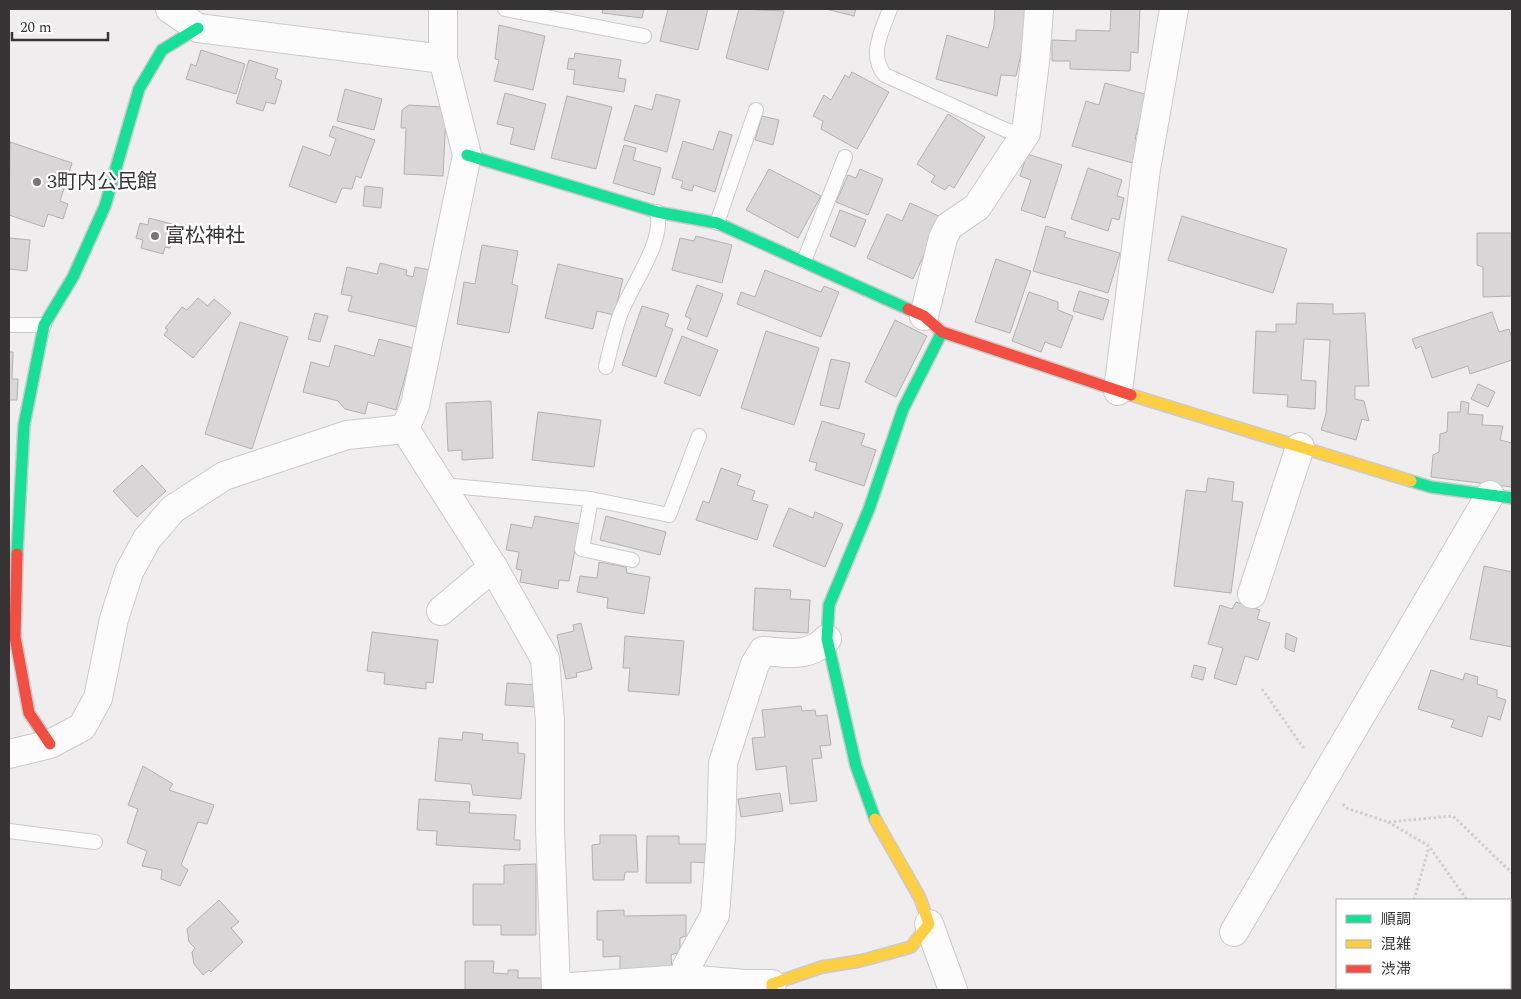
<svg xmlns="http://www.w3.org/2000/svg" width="1521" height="999" viewBox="0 0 1521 999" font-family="Spectral,'Noto Sans JP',serif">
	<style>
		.building { fill: #d8d6d6; stroke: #b2b0b1 }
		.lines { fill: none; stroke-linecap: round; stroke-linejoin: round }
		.lane-casing { stroke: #cbcaca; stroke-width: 16 }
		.street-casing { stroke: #cbcaca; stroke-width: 30 }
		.fast-casing { stroke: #cbcaca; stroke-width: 14 }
		.slow-casing { stroke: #cbcaca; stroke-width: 14 }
		.jam-casing { stroke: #cbcaca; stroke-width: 14 }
		.path { stroke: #cfcece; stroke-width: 3; stroke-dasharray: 2.5 2.5; stroke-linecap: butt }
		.lane { stroke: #fdfcfc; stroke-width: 14 }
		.street { stroke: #fdfcfc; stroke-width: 28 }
		.fast { stroke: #16e098; stroke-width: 11 }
		.slow { stroke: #ffcf43; stroke-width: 11 }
		.jam { stroke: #f24e42; stroke-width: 11 }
		.poi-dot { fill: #777575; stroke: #fff; stroke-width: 2 }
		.labels { text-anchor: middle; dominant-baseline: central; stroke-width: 4.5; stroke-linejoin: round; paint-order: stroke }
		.poi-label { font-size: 20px; fill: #363434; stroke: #fff; text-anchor: start }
	</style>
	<rect width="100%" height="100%" fill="#f0edee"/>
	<g class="building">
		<path d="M603 9H644L642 18 602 13Z"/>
		<path d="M668 9H708L698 50 660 41Z"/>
		<path d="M739 9 784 11 768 70 726 58Z"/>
		<path d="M826 9H856L854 16Z"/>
		<path d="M995 9H1027L1025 37 1016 76 1001 75 997 96 936 79 947 35 988 48 994 26Z"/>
		<path d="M1111 9H1140L1138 53 1131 52 1130 71 1070 69V61H1052V40L1076 41V30L1110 31Z"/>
		<path d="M499 25 545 36 533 90 494 81 499 60 495 59Z"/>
		<path d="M201 50 245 64 236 94 186 79 191 64 196 66Z"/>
		<path d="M575 53 621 60 618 78 626 79 624 92 573 84 575 70 567 69 569 58 574 59Z"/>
		<path d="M249 60 278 69 275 78 282 81 275 104 266 102 263 111 236 103Z"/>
		<path d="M852 72 889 92 857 149 821 129 823 121 813 116 824 95 831 100 845 75 849 78Z"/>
		<path d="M1105 83 1148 95 1135 139 1143 141 1136 164 1072 146 1086 101 1099 105Z"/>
		<path d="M345 89 382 99 374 130 337 121Z"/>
		<path d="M505 93 546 104 534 150 510 144 514 128 497 124Z"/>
		<path d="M656 94 680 100 667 152 624 140 635 105 652 110Z"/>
		<path d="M567 96 612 107 596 169 551 158Z"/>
		<path d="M409 105 443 107 446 115 443 176 404 174 406 128H401L402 110Z"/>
		<path d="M948 114 985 137 954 188 949 185 945 190 931 182 935 176 917 164Z"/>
		<path d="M762 116 779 120 773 145 755 140Z"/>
		<path d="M333 126 375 140 361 178 356 176 352 189 342 188 336 203 289 186 303 146 330 156 336 139 329 136Z"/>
		<path d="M719 131 732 135 715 192 694 185 692 191 681 188 683 181 672 178 683 141 713 150Z"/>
		<path d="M10 142 72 163 60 201 68 204 63 219 48 214 44 227 9 215Z"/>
		<path d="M624 145 636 148 633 160 661 168 654 195 613 183Z"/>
		<path d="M1027 154 1062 165 1045 218 1021 210 1031 180 1020 176Z"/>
		<path d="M1088 168 1122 180 1117 196 1124 198 1119 220 1112 218 1108 231 1071 219Z"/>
		<path d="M769 169 821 196 798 238 746 210Z"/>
		<path d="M860 169 883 179 868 215 836 202 848 175 856 178Z"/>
		<path d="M365 186 383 188 381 208 363 206Z"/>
		<path d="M910 203 941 217 913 279 867 258 887 214 902 221Z"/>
		<path d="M840 210 866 220 855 247 830 236Z"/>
		<path d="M1182 216 1287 249 1273 293 1168 260Z"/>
		<path d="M149 218 172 224 170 232 175 233 170 248 165 247 163 254 141 248 143 240 136 238 140 223 148 225Z"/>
		<path d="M1046 226 1066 232 1064 237 1120 253 1108 293 1033 271Z"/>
		<path d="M1477 233H1512V296L1483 297V267L1477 265Z"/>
		<path d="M696 236 732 245 722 283 672 270 680 238 694 241Z"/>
		<path d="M9 238 30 240 27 271 9 269Z"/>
		<path d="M482 245 518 251 512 284 518 286 509 333 457 324 464 282 475 284Z"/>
		<path d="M996 259 1031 271 1010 333 975 322Z"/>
		<path d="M380 263 407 270 406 275 413 277 415 267 430 270 417 327 348 311 352 296 341 294 347 267 377 274Z"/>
		<path d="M558 264 623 279 614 315 597 311 593 329 545 318Z"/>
		<path d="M765 270 821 292 824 286 839 292 821 337 737 304 741 292 755 297Z"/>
		<path d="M697 285 723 294 707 337 687 329 691 319 685 316Z"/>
		<path d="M1079 291 1109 300 1103 320 1073 311Z"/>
		<path d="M1029 292 1058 302V310L1073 316 1061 348 1045 342 1041 352 1012 341Z"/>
		<path d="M198 298 208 306 214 299 231 313 193 358 164 335 168 330 165 328 182 307 187 310Z"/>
		<path d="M1297 303 1333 304V314L1365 313 1369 386H1355V399L1364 401 1369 421 1362 419 1356 440 1321 430 1326 414 1330 340 1304 339 1301 380 1316 381 1315 409 1287 407 1288 395 1253 393 1256 331 1276 332V324H1296Z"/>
		<path d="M642 306 669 314 665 326 673 329 656 377 622 365Z"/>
		<path d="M1492 312 1499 332 1509 329 1512 339V360L1470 374 1468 366 1432 378 1421 346 1416 349 1412 339Z"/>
		<path d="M315 313 328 316 320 342 308 339Z"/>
		<path d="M895 320 927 336 896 397 865 382Z"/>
		<path d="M240 322 288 337 252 449 205 434Z"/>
		<path d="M766 331 819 348 794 425 741 408Z"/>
		<path d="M682 336 718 350 700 396 664 383Z"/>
		<path d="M379 339 413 348 396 410 368 402 365 414 345 409 338 401 303 392 311 362 329 367 335 345 374 356Z"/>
		<path d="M9 352H13L12 379H18L17 400H9Z"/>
		<path d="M831 359 850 363 839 409 820 405Z"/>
		<path d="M1478 384 1495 392 1488 407 1471 399Z"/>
		<path d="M491 401 493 458 462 460V450L448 451 446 403Z"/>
		<path d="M1461 401 1469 403 1468 414 1483 415 1482 425 1503 426 1500 440 1512 443V487L1431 477 1433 455 1439 452 1440 434 1447 432 1448 412H1460Z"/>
		<path d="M538 412 601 420 594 467 532 460Z"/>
		<path d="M822 421 865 434 861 445 876 450 864 486 815 470 817 463 809 461Z"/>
		<path d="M142 465 166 491 137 517 113 491Z"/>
		<path d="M721 468 741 475 737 485 755 491 752 500 768 505 757 540 696 520 703 501 709 503Z"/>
		<path d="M1208 478 1234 482 1232 501 1243 502 1231 593 1174 586 1186 490 1206 492Z"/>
		<path d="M789 508 813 518 815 512 843 524 825 567 773 546Z"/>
		<path d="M535 516 580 524 569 581 559 580 558 589 520 582 522 570 516 569 519 552 506 550 511 524 532 528Z"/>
		<path d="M606 516 666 532 660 555 600 540Z"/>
		<path d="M599 562 626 567 627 573 650 577 644 614 607 608 608 598 577 592 580 576 597 578Z"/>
		<path d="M1484 566 1512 572V647L1470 639Z"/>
		<path d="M755 588 791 590 790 599 810 600 808 633 753 630Z"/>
		<path d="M1236 602 1260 610 1257 619 1270 623 1258 660 1245 656 1236 685 1214 678 1223 648 1208 644 1220 605 1232 609Z"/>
		<path d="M581 623 592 669 576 673 577 677 566 679 557 635 574 631 573 625Z"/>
		<path d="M372 632 438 640 433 683 426 682V689L384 684 385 673 367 671Z"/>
		<path d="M1286 633 1297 638 1294 652 1285 648Z"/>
		<path d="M625 636 684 641 679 695 628 691 630 668H623Z"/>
		<path d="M1194 665 1206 668 1203 680 1191 677Z"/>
		<path d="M1431 670 1463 680 1465 673 1478 677 1477 684 1497 690V697L1506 700 1500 720 1488 716 1482 737 1451 727 1454 720 1418 709Z"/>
		<path d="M507 683 537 685 536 707 505 705Z"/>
		<path d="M801 706 802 711 815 710 816 716 827 715 831 745 820 746 822 758 812 759 817 801 790 804 786 766 756 770 752 738 765 737 762 710Z"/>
		<path d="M463 732 483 734 482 740 518 743V753L525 754 521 799 473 795 471 784 435 781 439 738 462 740Z"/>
		<path d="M143 766 173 784 169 790 214 805 207 824 198 822 181 865 188 870 180 886 161 879 162 870 142 866 147 851 127 843 138 809 128 805Z"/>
		<path d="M780 793 783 811 741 817 738 799Z"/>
		<path d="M419 799 470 802 469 813 516 815 514 840H520V850L436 845 437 831 417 830Z"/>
		<path d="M600 835H636L638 872H625L624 880H593L592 845 600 844Z"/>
		<path d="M647 836H679V844H714L713 863 691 862V883H646Z"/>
		<path d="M536 864V935H501V925H473V884H504V865Z"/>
		<path d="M219 900 239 922 231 928 243 942 211 972 209 970 203 975 194 964 192 952 195 948 189 942 187 929Z"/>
		<path d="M624 910V916L686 915V936L680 938V952L671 955 672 969 620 970V956L603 957V940H597V911Z"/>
		<path d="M465 961H494L493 973 508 974V970H518V978H542V990H465Z"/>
	</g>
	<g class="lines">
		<g class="lane-casing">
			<g id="lane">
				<path d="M505 9 644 36"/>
				<path d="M890 9C882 30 868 56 885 75L1008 131 1026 133"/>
				<path d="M717 223 756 110"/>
				<path d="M804 261 845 157"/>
				<path d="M9 325H44"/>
				<path d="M606 367C610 350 614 332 620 315 630 287 665 242 657 212"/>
				<path d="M442 485 591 499 669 515 699 436"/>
				<path d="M591 499 582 549 632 560"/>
				<path d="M9 831 95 842"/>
			</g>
		</g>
		<g class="street-casing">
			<g id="street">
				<path d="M170 9 198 28 443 59"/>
				<path d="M924 316 943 238 949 226 977 207 1026 133 1035 62 1039 9"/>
				<path d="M1118 391 1146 169 1174 9"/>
				<path d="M405 429 493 567 545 659 550 721V828L556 990"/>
				<path d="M405 429 415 405 467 155 443 59V9"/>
				<path d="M1252 594 1300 447"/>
				<path d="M441 611 493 567"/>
				<path d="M9 754 50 744 82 727 98 698 114 619 129 572 147 539 173 509 224 476 347 435 405 429"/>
				<path d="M929 924 953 990"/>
				<path d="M1234 932 1490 495"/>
				<path d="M684 979 687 966 715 915 721 836 723 763 755 664 763 651C787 653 809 658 827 639"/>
				<path d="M556 988 684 979 745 984H772"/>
			</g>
		</g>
		<g class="fast-casing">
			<g id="fast">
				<path d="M467 155 657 212 717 223 908 309"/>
				<path d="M1411 481 1431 487 1512 498"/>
				<path d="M17 554 24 425 44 325 73 277 105 206 139 89 162 50 198 28"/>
				<path d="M875 819 856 766 827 639 829 605 869 509 903 409 942 332"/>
			</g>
		</g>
		<g class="slow-casing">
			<g id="slow">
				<path d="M1131 395 1411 481"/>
				<path d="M772 990V984L822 967 860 961 911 947 929 924 920 898 875 819"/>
			</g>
		</g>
		<g class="jam-casing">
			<g id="jam">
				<path d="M908 309 924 316 942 332 1131 395"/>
				<path d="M17 554 15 637 29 713 50 744"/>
			</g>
		</g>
		<g class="path">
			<path d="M1262 689 1305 750"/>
			<path d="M1343 804 1346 808 1388 822 1453 816 1512 873"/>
			<path d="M1388 822 1429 846 1467 900"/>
			<path d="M1414 900 1429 847"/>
			<path d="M1491 988V990"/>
			<path d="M1389 990 1390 988"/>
		</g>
		<use href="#lane" class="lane"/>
		<use href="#street" class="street"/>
		<use href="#fast" class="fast"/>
		<use href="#slow" class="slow"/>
		<use href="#jam" class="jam"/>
	</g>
	<g class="poi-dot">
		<circle cx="37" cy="182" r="5"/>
		<circle cx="155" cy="236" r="5"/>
	</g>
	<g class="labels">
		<g class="poi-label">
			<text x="47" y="182">3町内公民館</text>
			<text x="165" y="236">富松神社</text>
		</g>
	</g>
	<rect width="1521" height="999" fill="none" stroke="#363434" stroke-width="20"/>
	<rect x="1336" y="899" width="175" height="90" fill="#ffffff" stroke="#afaeae"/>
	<rect x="1346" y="915" width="25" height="8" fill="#16e098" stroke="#afaeae"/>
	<text x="1381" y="924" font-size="15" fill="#363434">順調</text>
	<rect x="1346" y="940" width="25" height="8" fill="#ffcf43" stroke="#afaeae"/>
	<text x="1381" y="949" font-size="15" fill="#363434">混雑</text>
	<rect x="1346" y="965" width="25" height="8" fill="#f24e42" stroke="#afaeae"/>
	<text x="1381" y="974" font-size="15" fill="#363434">渋滞</text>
	<path d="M12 32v8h96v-8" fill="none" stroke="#363434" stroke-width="2.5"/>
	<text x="20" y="32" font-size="15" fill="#363434" stroke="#ffffff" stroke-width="4" paint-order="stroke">20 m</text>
</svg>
